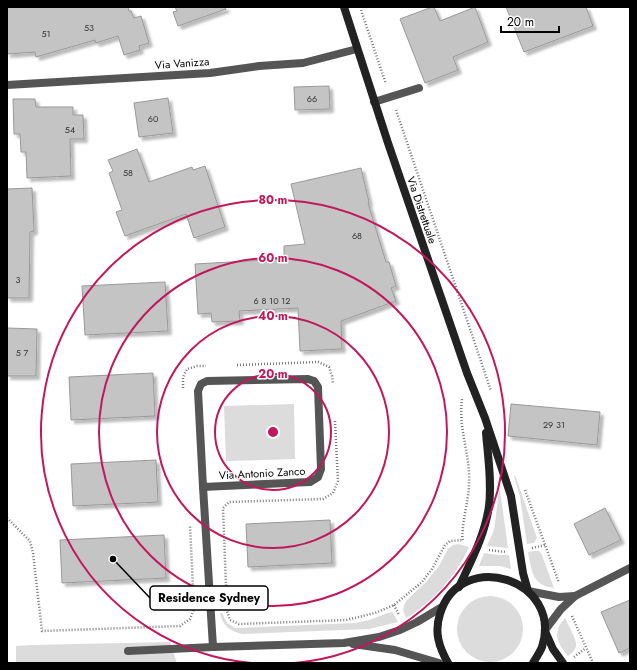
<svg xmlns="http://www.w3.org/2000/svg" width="637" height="670" viewBox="0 0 637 670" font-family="Jost,sans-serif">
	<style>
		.green { fill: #dcdcdc }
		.building { fill: #c4c4c4; stroke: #999; filter: url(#shadow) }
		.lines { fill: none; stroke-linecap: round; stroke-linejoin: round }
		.path { stroke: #777; stroke-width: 2.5; stroke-dasharray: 1 2; stroke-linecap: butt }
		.service { stroke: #555; stroke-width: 8 }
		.minor { stroke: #555; stroke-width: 8 }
		.tertiary { stroke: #555; stroke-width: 8 }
		.secondary { stroke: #222; stroke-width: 8 }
		.ring { fill: none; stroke: #c2185b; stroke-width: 2 }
		.labels { text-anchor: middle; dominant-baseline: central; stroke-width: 3; stroke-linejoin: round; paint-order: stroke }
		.number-label { font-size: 9px; fill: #313131 }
		.street-label { font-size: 11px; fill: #000; stroke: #fff }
		.centre { fill: #c2185b; stroke: #fff; stroke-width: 2 }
		.ring-label { font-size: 12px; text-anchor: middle; font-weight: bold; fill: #c2185b; stroke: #fff; stroke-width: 3; stroke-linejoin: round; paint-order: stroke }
		.leader { fill: none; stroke: #000; stroke-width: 1.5 }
		.callout-dot { fill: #000; stroke: #fff; stroke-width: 1.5 }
		.callout { fill: #fff; stroke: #000; stroke-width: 1.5 }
		.callout-label { font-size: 12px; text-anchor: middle; font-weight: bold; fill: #000 }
	</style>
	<defs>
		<filter id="shadow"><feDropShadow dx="3.5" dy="3.5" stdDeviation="1" flood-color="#0004"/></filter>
	</defs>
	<rect width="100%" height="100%" fill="#fff"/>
	<g class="green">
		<path d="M294 404 295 459 226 461 224 406Z"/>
		<path d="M515 475 537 538 534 543 527 544 520 497 514 476Z"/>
		<path d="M500 490 508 548 487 546 494 530 499 491Z"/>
		<path d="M458 544 469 547C456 576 433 602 406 618L403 610 404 605 407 600 425 583 439 566 448 549 453 545Z"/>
		<path d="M535 551H539L542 555 554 588C532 585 532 572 528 552Z"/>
		<path d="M484 553 497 555H509L511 569 500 566H479Z"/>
		<circle cx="490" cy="629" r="33"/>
		<path d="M391 612 393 613 398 622 369 629 242 634C230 631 222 625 220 613H222L227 623 235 628 355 623 369 620Z"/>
		<path d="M565 618C568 625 577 640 576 646 575 651 571 654 568 656 557 643 552 632 565 618Z"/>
		<path d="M170 642 177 663H16V646L32 645Z"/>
	</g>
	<g class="building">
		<path d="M7 7H128L129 11H131L134 18 141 16 149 43 139 46 140 50 124 55 118 36 96 43 95 40 36 57 35 52 7 54Z"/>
		<path d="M175 7H225L226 9 178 26 173 12 177 11Z"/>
		<path d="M432 7H434L440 21 475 7 488 42 453 57 458 70 425 83 400 19Z"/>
		<path d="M506 7H586L593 26 524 52Z"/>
		<path d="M329 86 330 109 295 110 294 87Z"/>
		<path d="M168 98 173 133 139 137 134 103Z"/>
		<path d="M13 99H35L36 107H73V115H83L84 139H70L71 176 27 178 26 152H21L20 134H14Z"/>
		<path d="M137 149 149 182 192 167 193 170 205 166 225 227 194 238 186 214 125 236 116 212 122 210 109 173 113 171 108 160Z"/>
		<path d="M361 168 369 202 368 203 386 262H389L396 286 391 288 396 301 341 321 342 349 300 351 298 308 239 311 240 321 212 322 211 313 198 314 195 264 284 259V246L305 244 291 184Z"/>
		<path d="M32 188 34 231 30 232 29 298H7V189Z"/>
		<path d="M165 282 168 331 85 335 82 286Z"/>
		<path d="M7 328 37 329 36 376H7Z"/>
		<path d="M153 373 155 416 71 420 69 377Z"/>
		<path d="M511 404 600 412 597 445 508 436Z"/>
		<path d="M156 460 158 502 73 506 71 464Z"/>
		<path d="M605 508 621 540 589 555 574 524Z"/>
		<path d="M330 520 332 563 248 567 246 524Z"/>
		<path d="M164 535 166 578 62 583 60 540Z"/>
		<path d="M630 600V648L619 653 601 612Z"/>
	</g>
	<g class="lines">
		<g class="path">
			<path d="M361 10 386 84"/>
			<path d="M396 110 491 391"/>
			<path d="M237 365 318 362 329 367 332 376 333 384"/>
			<path d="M183 388V377L187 369 197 366H206"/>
			<path d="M462 399C458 430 471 456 469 485 469 499 460 530 463 540"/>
			<path d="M335 421 338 481 333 493 323 499 229 502 223 508 227 611 230 620 239 624 346 620 375 613 394 605 422 582 432 569 445 545 450 541 462 540"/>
			<path d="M525 490 559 583"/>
			<path d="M7 518 30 541 33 553 42 631 180 626 190 619 194 609 190 525"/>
			<path d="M532 548 545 545"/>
			<path d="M489 550 506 552"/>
			<path d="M394 605 399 615"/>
			<path d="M572 616 593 663"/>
			<path d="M574 657 586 648"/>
		</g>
		<path class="service" d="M374 102 419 88"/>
		<g class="minor">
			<path d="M308 379 314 381 318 387 321 469 318 477 310 482 203 487 198 391 201 384 207 381Z"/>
			<path d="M203 487 213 647 344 643 379 637 400 630 417 622 442 607"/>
			<path d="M528 591 559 597 575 596 561 609 545 630"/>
			<path d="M575 596 630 568"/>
			<path d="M353 644 395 650 439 663"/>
			<path d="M128 651 213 647"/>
		</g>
		<path class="tertiary" d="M7 85 210 73 259 66 303 63 357 49"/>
		<g class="secondary">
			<path d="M344 7 388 143 467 373 485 418 511 496 523 573 528 591"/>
			<path d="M459 587C471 561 485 535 489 506 492 482 488 457 486 433"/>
			<path d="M545 631 553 649 563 663"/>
			<path d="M448 663C439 647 434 632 440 614 460 547 564 579 542 647 540 652 536 658 533 663"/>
		</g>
	</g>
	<g class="ring">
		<circle cx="273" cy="432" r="58"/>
		<circle cx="273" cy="432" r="116"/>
		<circle cx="273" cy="432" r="174"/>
		<path d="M251 663A232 232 0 1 1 295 663"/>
	</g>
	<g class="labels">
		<g class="number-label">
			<text x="89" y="27">53</text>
			<text x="46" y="33">51</text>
			<text x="312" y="98">66</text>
			<text x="153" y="118">60</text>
			<text x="70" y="129">54</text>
			<text x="128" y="172">58</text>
			<text x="357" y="235">68</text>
			<text x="18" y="279">3</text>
			<text x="272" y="300">6 8 10 12</text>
			<text x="22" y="352">5 7</text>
			<text x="554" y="424">29 31</text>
		</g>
		<g class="street-label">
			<text transform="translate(182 63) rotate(-4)">Via Vanizza</text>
			<text transform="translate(422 210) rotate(71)">Via Distrettuale</text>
			<text transform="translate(262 473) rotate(-3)">Via Antonio Zanco</text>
		</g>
	</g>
	<circle cx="273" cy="432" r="6" class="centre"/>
	<g class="ring-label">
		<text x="273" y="204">80 m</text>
		<text x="273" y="262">60 m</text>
		<text x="273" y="320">40 m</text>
		<text x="273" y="378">20 m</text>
	</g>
	<path class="leader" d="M113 559L150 598"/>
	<circle class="callout-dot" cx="113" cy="559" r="4"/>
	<rect class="callout" x="150" y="586" width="118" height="24" rx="4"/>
	<g class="callout-label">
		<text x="209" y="602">Residence Sydney</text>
	</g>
	<rect width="637" height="670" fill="none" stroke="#000000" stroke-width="16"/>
	<path d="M501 26v6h58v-6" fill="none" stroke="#000000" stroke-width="2"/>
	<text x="507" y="26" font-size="12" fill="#000000" stroke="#ffffff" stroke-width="3" paint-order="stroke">20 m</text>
</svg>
